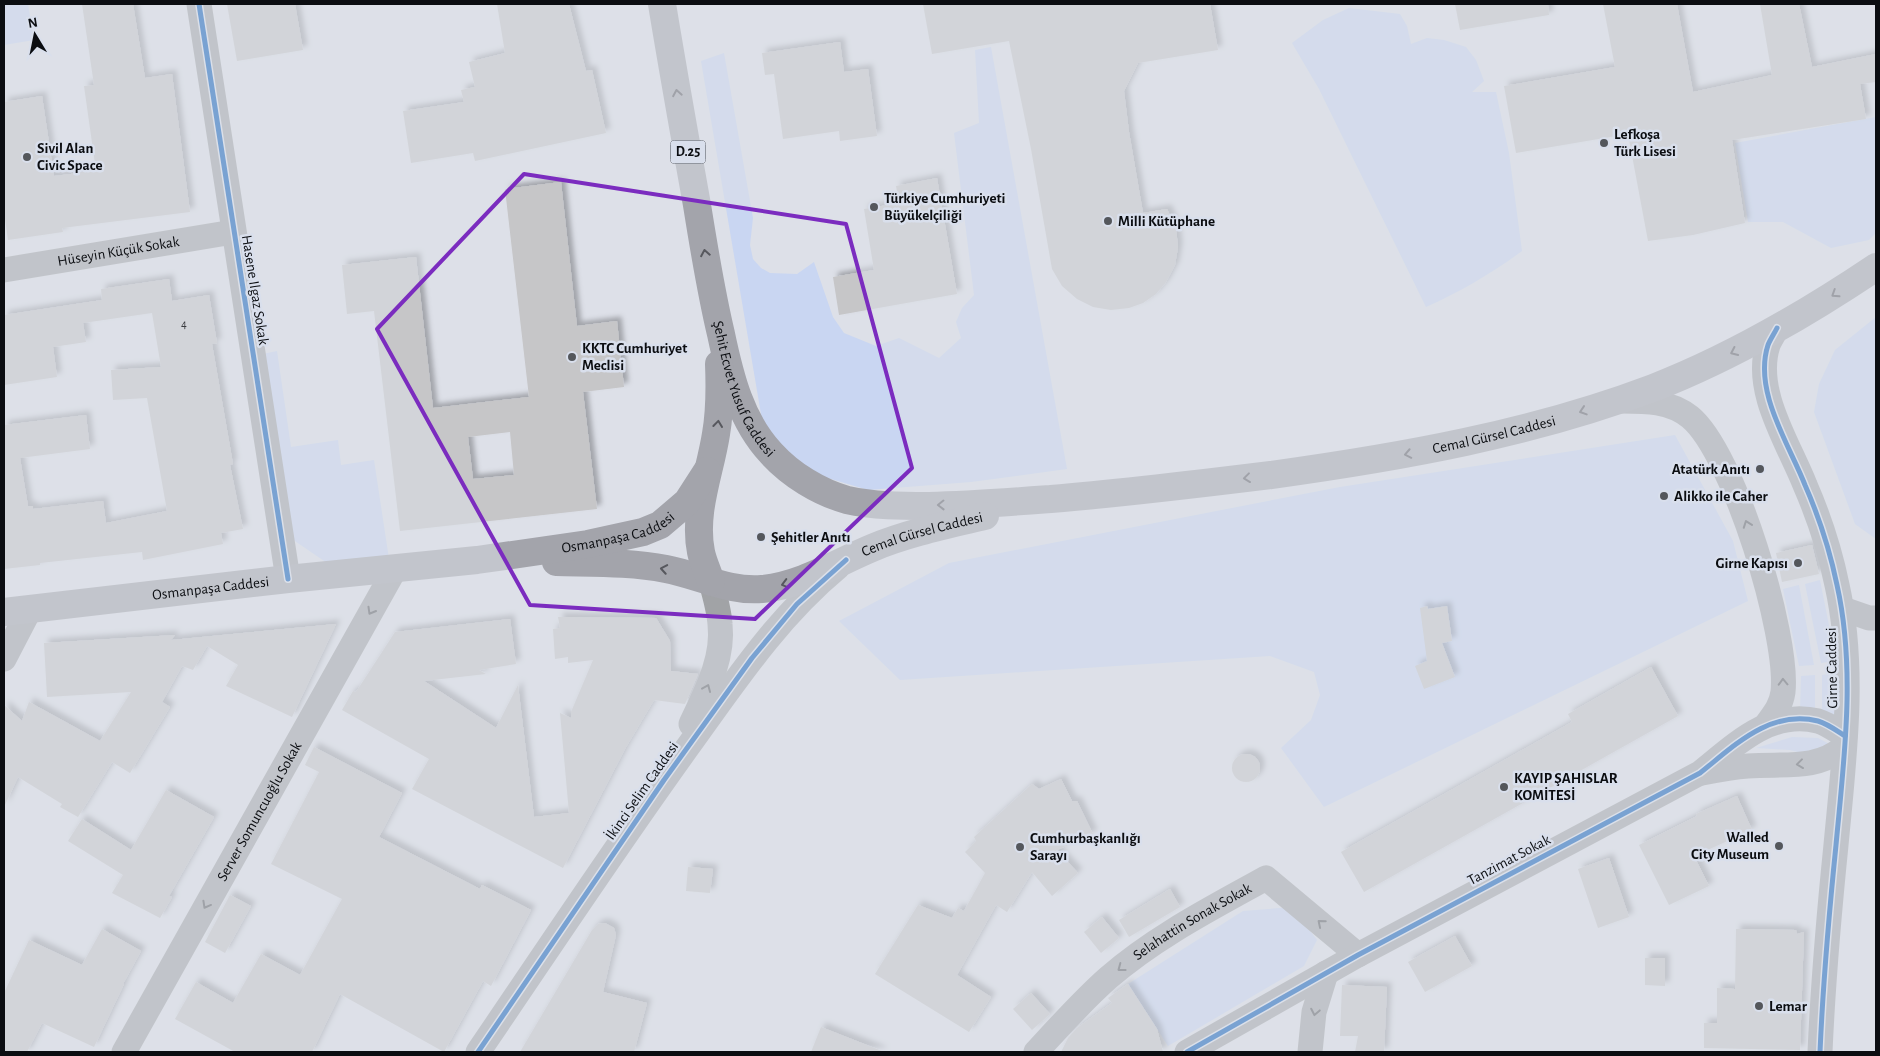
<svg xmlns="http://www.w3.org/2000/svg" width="1880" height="1056" viewBox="0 0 1880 1056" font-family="'Alegreya Sans',sans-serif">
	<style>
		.green { fill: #c9d6f2 }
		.building { fill: #c6c6c8; fill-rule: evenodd; filter: url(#shadow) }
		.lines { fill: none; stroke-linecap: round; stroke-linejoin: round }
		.minor { stroke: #a1a3a6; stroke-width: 25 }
		.major { stroke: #a3a4ab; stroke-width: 28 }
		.cycleway-casing { stroke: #d9dfec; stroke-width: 8 }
		.cycleway { stroke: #0057b8; stroke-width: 5 }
		.oneway { stroke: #57585e }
		.oneway2 { stroke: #56585c }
		.marked { fill: none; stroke: #7b2cbf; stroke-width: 4; stroke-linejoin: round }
		.poi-dot { fill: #54575c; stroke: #d9dfec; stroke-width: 2 }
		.labels { text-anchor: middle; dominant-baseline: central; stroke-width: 5; stroke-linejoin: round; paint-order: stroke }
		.number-label { font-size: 12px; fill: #3a3b3f }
		.shield { fill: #d9dfec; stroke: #494c53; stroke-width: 1 }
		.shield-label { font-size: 14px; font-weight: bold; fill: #0b0d11 }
		.poi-label { font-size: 15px; font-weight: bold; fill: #0b0d11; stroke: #d9dfec; text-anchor: start }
		.street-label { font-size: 15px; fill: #0b0d11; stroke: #d9dfec }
	</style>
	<defs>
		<filter id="shadow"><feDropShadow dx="4.5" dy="-4.5" stdDeviation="2.5" flood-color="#0004"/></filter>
	</defs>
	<rect width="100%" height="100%" fill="#dde0e8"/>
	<g class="green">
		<path d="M4 4H28L34 40 4 45Z"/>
		<path d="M1349 8 1400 14 1407 26 1411 44 1427 38 1444 40 1466 47 1476 60 1484 81 1472 92H1496L1509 153 1522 251C1492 273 1460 292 1426 307L1319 89 1292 43 1323 20Z"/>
		<path d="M991 47 1067 469 971 482 868 490 814 474 784 450 763 426 701 61 724 53 753 218 750 245 753 259 761 268 770 273 797 274 814 262 833 317 844 333 876 346 899 338 939 358 961 338 956 322 962 308 974 295 954 133 979 123 975 50Z"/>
		<path d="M1876 117V233L1869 240 1831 248 1783 222H1748L1735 143Z"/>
		<path d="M1876 317V539L1855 524 1814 412 1819 384 1835 350Z"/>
		<path d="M277 351 291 447 338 440 341 465 374 460 389 559 333 567 289 537 263 354Z"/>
		<path d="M1675 435 1733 541 1748 601 1324 807 1281 748 1311 720 1320 695 1314 672 1270 656 900 680 839 621 949 563 1340 487Z"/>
		<path d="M1820 580 1836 661 1821 663 1805 584Z"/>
		<path d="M1799 585 1814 665 1799 666 1783 589Z"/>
		<path d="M1837 673 1839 723H1822V675Z"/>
		<path d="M1815 675V723L1800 713 1801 676Z"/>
		<path d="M1792 737 1818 738 1835 747 1805 754 1790 750 1756 748Z"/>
		<path d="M1292 907 1317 940 1304 966 1168 1046 1128 984 1243 911Z"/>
	</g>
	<g class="building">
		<path d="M82 4H133L145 78 172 74 190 212 62 228 63 232 8 240 4 212V102L42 96 54 176 96 171 84 86 94 85Z"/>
		<path d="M227 4H295L303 50 237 61Z"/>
		<path d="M497 4H569L586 71 592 70 606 133 475 161 473 153 411 163 403 111 464 102 461 90 475 87 469 62 505 53Z"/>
		<path d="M923 4H1210L1218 50 1138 63 1124 91 1129 132 1143 213 1167 209 1176 228 1178 247 1175 265 1166 282 1156 294 1143 303 1129 308 1111 310 1093 307 1077 299 1062 286 1052 269 1031 149 1009 41 932 54Z"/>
		<path d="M1455 4H1548L1549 15 1460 30Z"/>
		<path d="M1603 4H1677L1693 92 1772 75 1760 4H1799L1812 67 1876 54V82L1860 84 1866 119 1732 140 1745 223 1693 235 1648 241 1628 134 1516 153 1504 86 1615 67Z"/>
		<path d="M840 42 844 72 868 69 877 136 840 141 839 131 783 139 774 74 765 75 762 53Z"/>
		<path d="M937 178 957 294 839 315 833 277 874 270 864 209 899 203 896 186Z"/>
		<path d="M561 182 577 326 617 321 624 387 583 392 597 509 400 531 374 311 347 314 342 265 416 257 433 408 529 397 505 189ZM510 432 514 475 473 479 468 437Z"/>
		<path d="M169 279 172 301 209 295 217 343 212 344 233 464 230 465 243 529 221 533 223 544 143 560 142 552 40 563V565L4 569V425L86 415 90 449 20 458 28 506H33V509L103 501 106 523 167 511 147 398 113 400 111 370 161 367 152 313 83 323 86 342 53 347 57 377 4 385V315L102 300 101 289Z"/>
		<path d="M1812 545 1819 574 1782 582 1776 553Z"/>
		<path d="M1427 606 1428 609 1447 606 1452 641 1442 643 1455 677 1424 689 1415 666 1427 661 1420 608Z"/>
		<path d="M558 617 656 618 670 641 671 671 698 674 685 704 654 700 626 747 563 868 412 789 429 759 342 710 353 691 356 692 395 632 510 619 516 664 479 670 486 674 424 681 496 728 518 685 534 817 569 813 560 713 571 718V712L593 660 568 663V657L555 659 553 629 560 628Z"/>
		<path d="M336 624 292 717 226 686 238 665 207 646 193 670 182 666 162 702 170 707 130 773 112 762 78 817 60 807 62 804 18 777 4 807V705L22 721 29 702 100 741 131 692 47 697 44 643 175 635 171 640Z"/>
		<path d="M1651 667 1678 716 1364 892 1341 852 1572 722 1568 714Z"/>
		<path d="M314 747 402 793 379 837 480 889 482 885 531 910 491 986 483 981 444 1052 340 994 312 1052H235L175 1019 196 982 233 1003 261 954 300 975 342 899 271 864 319 772 305 765Z"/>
		<circle cx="1246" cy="768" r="14"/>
		<path d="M1061 779 1072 801H1077L1093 834 1057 850 1078 873 1052 896 1032 872 1007 912 996 905 957 975 991 997 969 1032 875 974 918 905 952 918 958 908 964 911 985 873 965 852 976 841 974 837 1032 784 1039 789Z"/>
		<path d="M166 790 214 817 169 896 172 897 160 918 112 893 123 875 68 841 82 819 131 850Z"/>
		<path d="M1737 796 1752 830 1694 856 1709 886 1669 905 1639 845 1697 816 1696 814Z"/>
		<path d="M1609 858 1629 917 1598 928 1578 869Z"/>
		<path d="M688 867 713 869 710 893 686 891Z"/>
		<path d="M1170 889 1180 907 1129 937 1119 920Z"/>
		<path d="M230 895 251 906 225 953 205 942Z"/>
		<path d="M1102 917 1119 938 1101 953 1084 932Z"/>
		<path d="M605 923 614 928 616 935 603 992 647 1003 634 1052H520L592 930 598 924Z"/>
		<path d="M102 929 141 951 123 984H124L94 1047 42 1023 27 1052H4V993L29 940 82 965Z"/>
		<path d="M1736 929 1796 930 1797 934 1804 932 1800 1050 1704 1048V1023H1717V988L1735 989Z"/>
		<path d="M1455 936 1472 966 1425 992 1408 962Z"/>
		<path d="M1645 958H1665V986L1645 985Z"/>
		<path d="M1128 984 1157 1029 1163 1052H1061L1068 1038 1077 1028 1112 1003 1108 998Z"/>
		<path d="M1342 985 1387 987 1384 1052H1355L1358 1036H1340Z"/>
		<path d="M1031 993 1050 1014 1032 1030 1013 1009Z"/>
		<path d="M821 1027 882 1051V1052H811Z"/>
	</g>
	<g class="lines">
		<g class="minor">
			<path d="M199 4 288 579"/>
			<path id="s1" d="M4 270 233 232"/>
			<path d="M1777 328C1774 334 1770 340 1768 345 1753 391 1789 444 1805 485 1819 517 1830 551 1837 585 1856 670 1844 759 1836 845 1829 914 1823 983 1820 1052"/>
			<path d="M1622 401C1646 401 1670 401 1690 417 1734 453 1789 636 1783 692 1781 706 1774 714 1766 725"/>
			<path d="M1843 609 1869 618H1876"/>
			<path d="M4 659 30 609"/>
			<path d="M691 724C706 692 724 659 720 624 719 610 715 596 711 582"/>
			<path d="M1702 773C1717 770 1733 767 1748 766 1783 763 1816 771 1844 747"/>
			<path id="s2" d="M124 1052 395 569"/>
			<path d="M478 1052C549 948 618 843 692 741 736 680 778 617 837 568"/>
			<path id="s3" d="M1036 1052C1059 1027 1082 1001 1108 978 1155 937 1212 908 1266 878L1358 955"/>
			<path d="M1187 1052 1358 955 1700 773C1734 746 1770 709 1818 721 1828 724 1837 731 1845 736"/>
			<path d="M1310 1052 1314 1012 1326 973"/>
		</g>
		<g class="major">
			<path id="s4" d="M662 4C673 71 685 138 697 205 704 249 711 292 721 334 730 377 741 421 771 453 791 475 819 492 847 500 874 506 901 506 929 506 970 505 1010 502 1051 499 1125 493 1198 484 1271 475 1401 457 1531 434 1653 388 1733 357 1806 314 1876 267"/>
			<path id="s5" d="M556 562C592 563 631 562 666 569 698 575 729 592 762 589 802 585 836 563 872 548 908 533 947 525 985 516"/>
			<path d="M711 582C708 572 703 562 701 552 693 512 710 473 716 434 720 411 720 388 719 364"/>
			<path id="s6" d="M4 612 288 579 477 560 588 544 643 532 660 525 687 502 707 471"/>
		</g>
		<g class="cycleway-casing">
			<g id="cycleway">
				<path d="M199 4 288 579"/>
				<path d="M1777 328C1774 334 1770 340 1768 345 1753 391 1789 444 1805 485 1819 517 1830 551 1837 585 1856 670 1844 759 1836 845 1829 914 1823 983 1820 1052"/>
				<path d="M478 1052 664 780 752 658 797 604 846 560"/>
				<path d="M1187 1052 1358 955 1700 773C1734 746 1770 709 1818 721 1828 724 1837 731 1845 736"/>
			</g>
		</g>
		<use href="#cycleway" class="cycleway"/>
	</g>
	<defs><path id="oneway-chevron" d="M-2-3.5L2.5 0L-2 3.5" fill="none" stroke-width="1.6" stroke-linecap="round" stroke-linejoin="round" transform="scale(1.25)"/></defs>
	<g class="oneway">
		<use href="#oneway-chevron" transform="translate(677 93) rotate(-100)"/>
		<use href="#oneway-chevron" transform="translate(705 253) rotate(-100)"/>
		<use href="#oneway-chevron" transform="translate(1835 294) rotate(147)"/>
		<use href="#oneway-chevron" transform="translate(1734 352) rotate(155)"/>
		<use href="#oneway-chevron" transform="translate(1583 411) rotate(162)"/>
		<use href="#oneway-chevron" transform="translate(718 424) rotate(-83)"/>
		<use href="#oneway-chevron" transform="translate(1408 454) rotate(169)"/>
		<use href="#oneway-chevron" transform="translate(1247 478) rotate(173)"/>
		<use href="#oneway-chevron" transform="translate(941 505) rotate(179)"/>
		<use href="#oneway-chevron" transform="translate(664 569) rotate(-170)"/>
		<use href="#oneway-chevron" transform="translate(785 584) rotate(165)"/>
	</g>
	<g class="oneway2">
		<use href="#oneway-chevron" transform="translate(1747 524) rotate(-110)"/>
		<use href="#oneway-chevron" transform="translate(371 611) rotate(120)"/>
		<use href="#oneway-chevron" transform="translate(1783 682) rotate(-92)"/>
		<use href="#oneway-chevron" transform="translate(707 688) rotate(-67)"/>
		<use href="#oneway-chevron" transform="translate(1800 764) rotate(173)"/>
		<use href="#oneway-chevron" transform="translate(206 905) rotate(119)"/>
		<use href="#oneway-chevron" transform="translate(1321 923) rotate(-140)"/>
		<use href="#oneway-chevron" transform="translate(1121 968) rotate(143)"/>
		<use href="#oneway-chevron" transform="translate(1315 1012) rotate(101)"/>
	</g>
	<path d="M0 0H1880V1056H0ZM524 174 846 224 912 468 755 619 530 605 377 329Z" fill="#dde0e8" fill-opacity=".55" fill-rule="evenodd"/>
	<path class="marked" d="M524 174 846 224 912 468 755 619 530 605 377 329Z"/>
	<g class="poi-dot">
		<circle cx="1604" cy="143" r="5"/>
		<circle cx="27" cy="157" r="5"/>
		<circle cx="874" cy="207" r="5"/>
		<circle cx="1108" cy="221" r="5"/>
		<circle cx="572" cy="357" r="5"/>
		<circle cx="1760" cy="469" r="5"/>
		<circle cx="1664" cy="496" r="5"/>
		<circle cx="761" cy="537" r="5"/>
		<circle cx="1798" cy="563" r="5"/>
		<circle cx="1504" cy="787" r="5"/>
		<circle cx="1779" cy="846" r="5"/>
		<circle cx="1020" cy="847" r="5"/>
		<circle cx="1759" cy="1006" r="5"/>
	</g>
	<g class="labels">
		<g class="number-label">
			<text x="184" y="324">4</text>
		</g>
		<rect class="shield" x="670.5" y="140.5" width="35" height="23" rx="4"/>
		<g class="shield-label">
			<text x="688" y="152">D.25</text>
		</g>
		<g class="poi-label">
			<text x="1614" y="134">Lefkoşa<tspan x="1614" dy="17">Türk Lisesi</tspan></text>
			<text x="37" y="148">Sivil Alan<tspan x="37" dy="17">Civic Space</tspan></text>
			<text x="884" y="198">Türkiye Cumhuriyeti<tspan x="884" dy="17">Büyükelçiliği</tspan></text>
			<text x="1118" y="221">Milli Kütüphane</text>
			<text x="582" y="348">KKTC Cumhuriyet<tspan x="582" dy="17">Meclisi</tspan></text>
			<text x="1750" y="469" text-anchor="end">Atatürk Anıtı</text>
			<text x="1674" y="496">Alikko ile Caher</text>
			<text x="771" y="537">Şehitler Anıtı</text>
			<text x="1788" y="563" text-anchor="end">Girne Kapısı</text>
			<text x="1514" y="778">KAYIP ŞAHISLAR<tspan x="1514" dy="17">KOMİTESİ</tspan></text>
			<text x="1769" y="837" text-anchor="end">Walled<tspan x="1769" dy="17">City Museum</tspan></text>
			<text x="1030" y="838">Cumhurbaşkanlığı<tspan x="1030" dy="17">Sarayı</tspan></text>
			<text x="1769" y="1006">Lemar</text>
		</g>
		<g class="street-label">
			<text stroke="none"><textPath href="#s1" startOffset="116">Hüseyin Küçük Sokak</textPath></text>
			<text transform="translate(255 290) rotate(81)">Hasene Ilgaz Sokak</text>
			<text stroke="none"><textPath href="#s4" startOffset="395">Şehit Ecvet Yusuf Caddesi</textPath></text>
			<text stroke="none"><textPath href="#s4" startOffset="1209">Cemal Gürsel Caddesi</textPath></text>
			<text stroke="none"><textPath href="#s6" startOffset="620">Osmanpaşa Caddesi</textPath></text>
			<text stroke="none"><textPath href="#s5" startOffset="379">Cemal Gürsel Caddesi</textPath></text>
			<text stroke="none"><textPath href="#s6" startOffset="208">Osmanpaşa Caddesi</textPath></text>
			<text transform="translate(1832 668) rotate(-91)">Girne Caddesi</text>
			<text transform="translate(642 791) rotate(-55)">İkinci Selim Caddesi</text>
			<text stroke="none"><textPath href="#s2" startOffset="276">Server Somuncuoğlu Sokak</textPath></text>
			<text transform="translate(1509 860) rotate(-28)">Tanzimat Sokak</text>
			<text stroke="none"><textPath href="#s3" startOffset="205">Selahattin Sonak Sokak</textPath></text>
		</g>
	</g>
	<rect width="1880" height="1056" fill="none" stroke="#0b0d11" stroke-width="10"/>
	<g transform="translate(35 35) rotate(350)" stroke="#d9dfec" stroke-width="4" paint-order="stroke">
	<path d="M0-4L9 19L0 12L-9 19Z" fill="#0b0d11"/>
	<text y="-8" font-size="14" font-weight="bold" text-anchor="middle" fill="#0b0d11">N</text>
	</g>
</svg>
